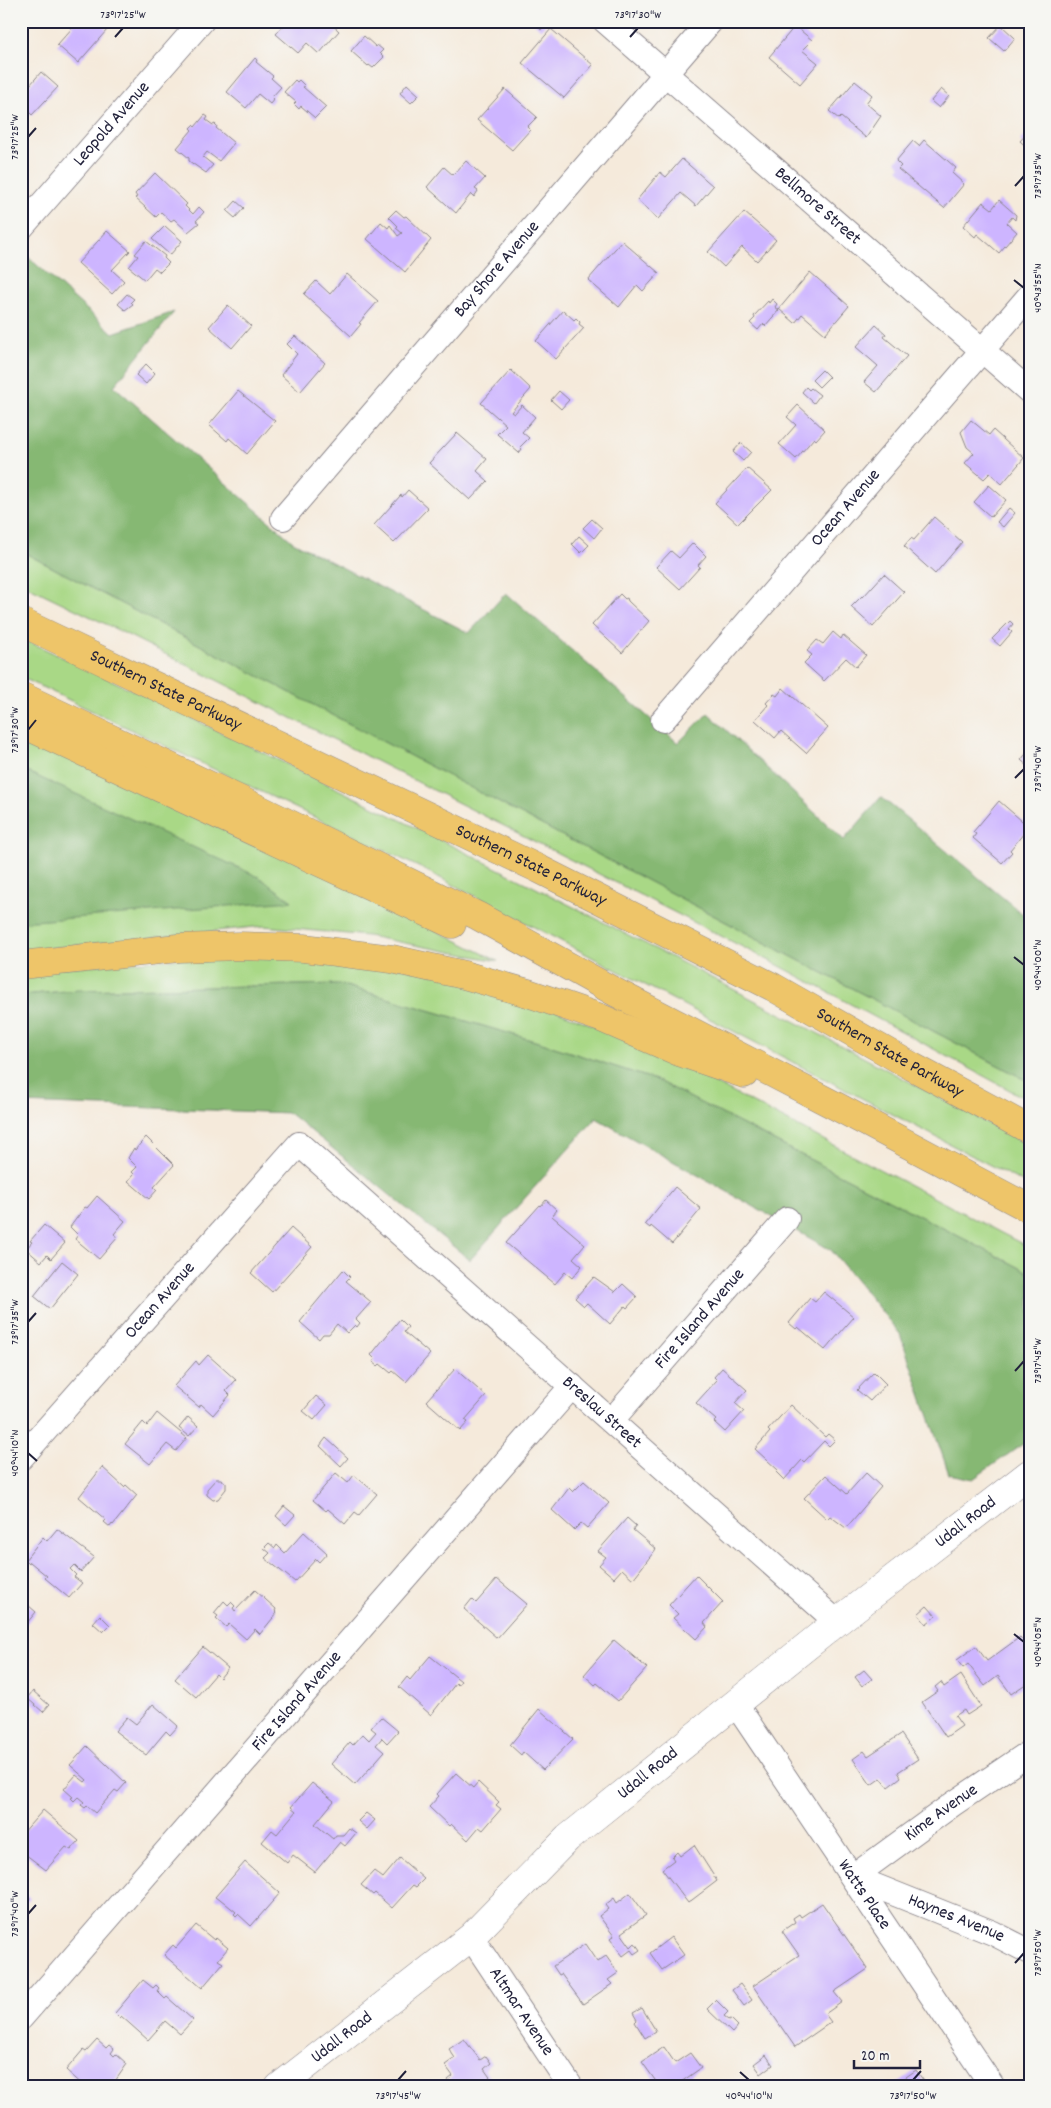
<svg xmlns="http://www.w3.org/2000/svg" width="1051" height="2108" viewBox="0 0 1051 2108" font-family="Dekko,sans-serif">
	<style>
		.green { fill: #a9d886; stroke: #667d60 }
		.forest { fill: #86b873; stroke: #546d57 }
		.building { fill: #cdb5ff }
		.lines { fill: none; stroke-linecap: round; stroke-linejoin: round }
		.minor-casing { stroke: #8c868b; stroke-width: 26 }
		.tertiary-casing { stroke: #8c868b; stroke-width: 29 }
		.motorway-casing { stroke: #8c868b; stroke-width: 29 }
		.minor { stroke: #fff; stroke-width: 24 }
		.tertiary { stroke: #fff; stroke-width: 28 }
		.motorway { stroke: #eec569; stroke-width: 28 }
		.ticks { fill: none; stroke: #22223b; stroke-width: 2 }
		.labels { text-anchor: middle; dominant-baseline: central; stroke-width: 4; stroke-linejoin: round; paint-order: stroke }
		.street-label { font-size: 18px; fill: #22223b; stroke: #f6f6f2 }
		.neatline { fill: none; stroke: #22223b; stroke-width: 2 }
		.ticks-label { font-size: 12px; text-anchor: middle; fill: #22223b }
	</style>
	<rect width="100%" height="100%" fill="#f6f6f2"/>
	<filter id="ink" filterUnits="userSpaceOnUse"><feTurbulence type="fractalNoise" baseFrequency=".02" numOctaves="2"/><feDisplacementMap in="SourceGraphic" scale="10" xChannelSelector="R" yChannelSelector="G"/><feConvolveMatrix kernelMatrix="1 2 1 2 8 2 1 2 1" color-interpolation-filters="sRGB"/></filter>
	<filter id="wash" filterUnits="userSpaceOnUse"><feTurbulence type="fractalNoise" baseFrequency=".0096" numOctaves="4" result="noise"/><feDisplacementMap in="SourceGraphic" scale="20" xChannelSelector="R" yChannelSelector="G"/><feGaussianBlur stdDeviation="1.12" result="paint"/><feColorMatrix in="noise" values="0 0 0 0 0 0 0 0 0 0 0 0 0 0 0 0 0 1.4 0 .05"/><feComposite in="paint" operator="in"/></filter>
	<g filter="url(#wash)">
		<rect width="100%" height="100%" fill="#f5eadb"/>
		<g class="green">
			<path d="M21 551 1030 1082V1101L780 966 118 630 21 583Z"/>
			<path d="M21 638C363 796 698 968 1030 1146V1186L425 870 21 677Z"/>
			<path d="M21 735 311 868 498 961 368 936 264 926 21 951Z"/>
			<path d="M286 950 481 980 642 1045 1030 1248V1273L656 1080 545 1044 339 984 78 990 21 995V971Z"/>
		</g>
		<g class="forest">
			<path d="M28 257 113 333 174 312 114 386 293 542 469 633 506 593 678 743 708 713 844 840 881 797 1030 920V1082L21 551V263Z"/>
			<path d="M21 769 259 877 292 901 21 922Z"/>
			<path d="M339 984 545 1044 656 1080 1030 1273V1439L973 1479 949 1474 900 1334 831 1250 596 1118 470 1260 289 1113 21 1103V995L78 990Z"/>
		</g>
		<g id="blocks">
			<g class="building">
				<path d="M69 21H97L107 30 78 63 57 45 74 26Z"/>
				<path d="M288 21H328L339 31 319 54 307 43 298 53 276 34Z"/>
				<path d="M532 21H548L541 30Z"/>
				<path d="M1001 25 1015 38 1004 51 989 38Z"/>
				<path d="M795 26 812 40 802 50 818 63 800 84 769 57Z"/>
				<path d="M551 29 593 65 564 98 522 63Z"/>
				<path d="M364 36 376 47 377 45 383 50 380 53 384 57 373 68 369 65 368 66 351 51Z"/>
				<path d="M255 58 257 60 256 62 273 76 271 78 281 87 272 97 274 99 270 104 258 94 246 108 227 92Z"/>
				<path d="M41 72 58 87 32 115 21 104V77L30 85Z"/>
				<path d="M295 80 297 82 299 80 305 86 303 87 326 107 315 118 301 106 299 109 294 104 296 102 284 92Z"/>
				<path d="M855 81 872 95 866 103 881 116 866 138 841 117 839 119 829 111Z"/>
				<path d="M407 84 419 95 411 103 400 93Z"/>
				<path d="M505 89 537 117 527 127 530 130 512 150 477 120Z"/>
				<path d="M941 89 949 96 939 108 931 101Z"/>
				<path d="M205 115 208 117 206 120 213 125 215 124 217 126 216 128 234 143 219 161 207 152 203 157 213 165 206 173 189 161V158L177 148 192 130 190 128 193 125 195 127Z"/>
				<path d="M1030 130V150L1020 141Z"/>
				<path d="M924 140 956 168 952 173 964 184 944 208 898 169 901 166 896 161 913 141 919 146Z"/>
				<path d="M682 159 713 186 696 206 681 193 658 219 637 200 660 172 666 177Z"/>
				<path d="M466 161 485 178 475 189 478 191 474 197 471 194 456 213 427 187 444 167 453 175Z"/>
				<path d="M155 173 187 204 185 206 193 214 199 207 204 212 196 221 199 223 188 232 174 219 171 221 161 212 156 217 135 198 137 197 135 194Z"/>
				<path d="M999 200 1016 215 1015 220 1012 217 1007 223 1017 232 999 253 977 234 975 237 963 226 983 202 992 209Z"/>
				<path d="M236 201 244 208 235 218 227 211Z"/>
				<path d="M396 210 404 217 406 216 431 240 405 272 367 239 381 222 388 228 390 225 398 236 402 233 396 228 398 226 389 217Z"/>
				<path d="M744 212 776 240 757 261 742 247 724 267 708 252Z"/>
				<path d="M165 226 182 241 170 255 152 239Z"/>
				<path d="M107 231 130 251 112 270 124 281 112 294 78 263Z"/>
				<path d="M146 241 165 256 164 258 169 263 160 272 155 268 145 280 129 267 138 256 135 254Z"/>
				<path d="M622 241 659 273 643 291 637 285 619 307 588 280Z"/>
				<path d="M810 272 849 306 825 334 802 314 795 323 779 309Z"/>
				<path d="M347 274 378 301 359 323 361 324 351 336 304 294 316 281 330 294Z"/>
				<path d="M127 294 134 299 131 302 133 304 125 310 118 304Z"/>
				<path d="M772 299 777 304 775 307 779 310 765 326 763 324 758 330 750 323 755 318 754 316 768 301 769 303Z"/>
				<path d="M228 305 251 326 232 348 209 327Z"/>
				<path d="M563 310 574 320 576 318 580 322 579 324 584 328 556 359 536 341Z"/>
				<path d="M876 325 886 334 884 337 907 356 876 392 864 382 878 366 856 347Z"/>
				<path d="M295 336 325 363 300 392 281 375 297 354 287 344Z"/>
				<path d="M146 364 155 373 146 384 136 375Z"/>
				<path d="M511 370 531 389 511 412 514 414 522 405 535 417 522 432 529 438 520 447 522 449 519 453 497 434 506 425 481 403Z"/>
				<path d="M822 370 829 377 819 387 812 380Z"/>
				<path d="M806 387 809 390 811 388 820 395 814 403 802 392Z"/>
				<path d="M238 391 275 421 247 454 229 438 227 441 209 425Z"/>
				<path d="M559 391 569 400 561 409 551 400Z"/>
				<path d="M798 405 825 430 816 440 814 438 796 459 779 444 796 425 787 417Z"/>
				<path d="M971 420 989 435 993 430 1024 458 1002 484 990 473 984 479 965 463 974 453 967 447 961 432Z"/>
				<path d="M457 433 487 459 477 471 488 481 470 500 429 463Z"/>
				<path d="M741 443 751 452 743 461 733 452Z"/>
				<path d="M747 468 772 490 738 524 715 503Z"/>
				<path d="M989 485 1006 500 991 517 974 502Z"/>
				<path d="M408 490 428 508 394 543 374 525 401 495 402 497Z"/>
				<path d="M1009 508 1015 513 1003 527 997 522Z"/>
				<path d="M934 517 962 542 935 574 904 546 911 538 914 540Z"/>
				<path d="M592 519 602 528 594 538 583 528Z"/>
				<path d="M579 536 589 545 581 553 572 544Z"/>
				<path d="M693 543 706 556 698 565 700 567 680 589 656 567 671 551 679 558Z"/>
				<path d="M884 574 904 592 873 627 851 607 862 596 863 597Z"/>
				<path d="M620 594 625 599 627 598 628 601 649 621 622 653 592 625Z"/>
				<path d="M1010 621 1013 624 1009 629 1012 632 1000 646 992 639Z"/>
				<path d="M833 632 841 639 843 635 866 655 856 667 846 658 824 681 804 663 812 655 807 651 817 640 823 644Z"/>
				<path d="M783 688 828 728 806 753 781 731 775 738 755 720 768 705 766 703 774 694 777 696Z"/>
				<path d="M1030 749V768L1021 760Z"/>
				<path d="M999 801 1029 827 1010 850 1012 852 1002 863 973 838 976 834 973 832Z"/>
				<path d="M146 1137 174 1165 154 1187 157 1190 149 1199 128 1181 134 1174 132 1172 137 1167 128 1158 134 1148 135 1150Z"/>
				<path d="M675 1187 701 1209 672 1244 651 1226 650 1228 645 1224Z"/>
				<path d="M97 1196 125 1221 114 1234 118 1237 99 1259 75 1239 78 1235 70 1227 85 1207 87 1208Z"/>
				<path d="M546 1200 557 1210 552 1216 585 1244 573 1258 582 1266 572 1278 565 1272 555 1284 506 1243 540 1205 541 1206Z"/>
				<path d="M44 1225 65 1243 51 1259 47 1255 41 1262 26 1249 32 1242 30 1241Z"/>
				<path d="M291 1228 312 1247 272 1292 251 1273Z"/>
				<path d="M62 1261 78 1274 50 1309 34 1296Z"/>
				<path d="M343 1270 350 1277 346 1281 371 1302 356 1319 360 1323 357 1327 355 1325 347 1333 337 1324 329 1334H323L319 1339 300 1322Z"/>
				<path d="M594 1277 615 1292 623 1284 637 1297 627 1308 625 1306 610 1324 587 1303 584 1306 575 1298Z"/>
				<path d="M824 1292 854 1317 825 1350 798 1327 796 1329 789 1323 810 1298 815 1302Z"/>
				<path d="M400 1319 408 1327 404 1332 430 1354 406 1382 393 1371 391 1373 380 1364 378 1366 373 1362 375 1359 371 1355Z"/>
				<path d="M21 1327 28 1333 21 1341Z"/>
				<path d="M208 1355 236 1380 226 1391 230 1395 213 1415 201 1404 199 1407 174 1386 196 1361 199 1365Z"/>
				<path d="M722 1368 747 1390 735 1403 744 1411 725 1432 714 1422 716 1420 696 1403 717 1380 714 1377Z"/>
				<path d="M455 1369 486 1396 465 1420 468 1422 460 1431 426 1401Z"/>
				<path d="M874 1372 886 1384 870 1401 857 1390Z"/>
				<path d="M316 1396 327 1405 314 1420 303 1411Z"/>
				<path d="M791 1405 825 1437 828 1434 835 1440 829 1446 824 1441 804 1462 802 1460 784 1480 776 1472 778 1470 755 1449 770 1432 768 1430Z"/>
				<path d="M157 1413 187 1438 176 1451 167 1444 150 1464 125 1444 143 1422 147 1426Z"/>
				<path d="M188 1417 198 1426 189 1436 179 1428Z"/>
				<path d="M326 1438 348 1458 341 1466 320 1446Z"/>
				<path d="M102 1467 124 1487 126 1485 137 1495 113 1525 112 1524 110 1527 104 1522 106 1520 79 1497Z"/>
				<path d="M336 1473 348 1483 354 1475 377 1494 359 1515 355 1512 345 1524 328 1509 326 1511 313 1500Z"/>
				<path d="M866 1473 881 1487 846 1528 830 1516 827 1519 804 1498 826 1475 847 1494Z"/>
				<path d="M216 1479H221L226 1483V1489L218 1499 213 1500 207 1495V1489Z"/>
				<path d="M584 1481 609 1503 587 1528 581 1523 574 1530 552 1510 569 1488 573 1492Z"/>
				<path d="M284 1506 295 1515 286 1525 276 1516Z"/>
				<path d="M627 1518 636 1526 633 1530 656 1549 633 1579 622 1569 614 1578 599 1565 606 1557 598 1551Z"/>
				<path d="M57 1529 94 1557 81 1572 74 1565 70 1569 76 1575 74 1577 82 1583 69 1598 45 1578 47 1576 30 1562 29 1564 25 1560 43 1537 47 1541Z"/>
				<path d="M304 1532 327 1553 319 1562 316 1559 295 1582 265 1558 270 1553 264 1548 269 1543 275 1548 277 1545 285 1553Z"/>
				<path d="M696 1575 723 1602 704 1623 707 1627 696 1639 673 1618 678 1614 669 1605Z"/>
				<path d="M497 1579 527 1604 497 1638 464 1609 472 1599 476 1603Z"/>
				<path d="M255 1590 276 1609 275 1611 277 1613 260 1634 255 1629 246 1639 229 1624 226 1627 216 1618 218 1616 214 1613 224 1601 228 1605 231 1602 235 1606 233 1608 235 1611Z"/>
				<path d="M21 1599 36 1612 21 1630Z"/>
				<path d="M927 1606 936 1616 926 1624 918 1614Z"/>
				<path d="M100 1615 110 1625 103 1632 93 1623Z"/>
				<path d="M1020 1637 1030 1650V1681L1011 1694 998 1676 985 1686 968 1664 963 1668 957 1660 976 1646 987 1661Z"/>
				<path d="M614 1640 647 1668 618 1701 597 1683 595 1685 584 1675Z"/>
				<path d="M203 1647 228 1668 220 1678 216 1674 196 1697 175 1679Z"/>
				<path d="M430 1656 461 1681 458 1685 456 1683 431 1715 399 1687 407 1677 410 1680Z"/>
				<path d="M864 1670 872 1679 862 1686 855 1677Z"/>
				<path d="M961 1675 981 1706 967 1715 964 1710 955 1716 962 1726 946 1737 922 1702 938 1691 935 1687 941 1682 944 1687Z"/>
				<path d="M33 1691 49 1705 43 1712 27 1698Z"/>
				<path d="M153 1704 178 1726 170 1735 166 1731 146 1755 115 1731 127 1717 136 1724Z"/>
				<path d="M539 1709 573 1739 543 1770 523 1752 521 1755 510 1745Z"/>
				<path d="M381 1717 398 1731 387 1743 382 1738 376 1745 384 1752 355 1785 331 1764 350 1742 353 1745 363 1734 369 1740 376 1732 371 1728Z"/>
				<path d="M901 1734 918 1759 898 1772 901 1777 888 1787 881 1778 871 1785 853 1759 864 1751 868 1756Z"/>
				<path d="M87 1746 126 1783 118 1792 115 1790 95 1813 87 1806 85 1808 81 1805 84 1802 78 1797 74 1801 71 1798 73 1797 64 1789 76 1775 85 1782 87 1780 70 1765Z"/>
				<path d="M456 1773 473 1788 478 1782 499 1802 496 1805 501 1809 483 1830 479 1827 468 1840 451 1824 449 1826 429 1807 439 1796 437 1794Z"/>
				<path d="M312 1783 334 1801 315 1824 333 1839 336 1835H343L349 1828 356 1833 345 1846 340 1842 315 1872 293 1855 287 1863 262 1842 272 1830 277 1834 296 1811 291 1807Z"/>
				<path d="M43 1810 79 1841 71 1850 66 1847 46 1870 21 1851V1839L24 1836 22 1834Z"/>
				<path d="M366 1813 375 1820 367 1829 358 1821Z"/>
				<path d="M694 1845 717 1881 688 1903 662 1869 674 1860 672 1857 677 1852 680 1856Z"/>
				<path d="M400 1858 424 1879 416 1887 413 1885 392 1908 375 1893 373 1895 361 1885 374 1871 383 1878Z"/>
				<path d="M245 1862 280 1893 251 1926 238 1914 236 1916 234 1914 236 1912 220 1899 219 1900 215 1897Z"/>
				<path d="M21 1891 30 1898 21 1908Z"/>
				<path d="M630 1893 646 1915 621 1933 631 1947 635 1943 640 1950 634 1954 631 1950 623 1956 610 1939 614 1936 599 1916 608 1909 605 1905 614 1898 617 1903Z"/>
				<path d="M822 1903 868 1969 834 1992 842 2002 825 2014 831 2022 795 2047 753 1986 799 1955 782 1931 795 1922 793 1918 799 1914 801 1917Z"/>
				<path d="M196 1925 214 1940 216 1938 228 1948 218 1960 223 1963 202 1988 164 1955 173 1945 176 1948Z"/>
				<path d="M671 1937 684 1955 662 1970 650 1953Z"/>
				<path d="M585 1944 597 1962 606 1956 618 1973 608 1980 612 1984 583 2004 561 1974 559 1975 553 1966Z"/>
				<path d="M143 1980 153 1988 156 1985 159 1988 157 1991 165 1999 167 1997 193 2020 180 2034 165 2021 148 2040 121 2016 120 2018 115 2013Z"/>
				<path d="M740 1984 752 2000 744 2006 732 1990Z"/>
				<path d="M716 2000 728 2012 724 2016 729 2020 731 2019 738 2026 732 2033 707 2009Z"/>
				<path d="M642 2008 656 2031 645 2038 635 2022 637 2020 633 2013Z"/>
				<path d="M464 2039 480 2060 486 2056 491 2063 484 2069 497 2087H449L451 2085 448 2080 453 2076 445 2065 455 2058 449 2049Z"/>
				<path d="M97 2040 106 2048 109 2045 114 2049 111 2053 114 2056 116 2054 127 2064 111 2087H85L66 2070 83 2050 86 2052Z"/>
				<path d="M664 2047 675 2063 690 2053 701 2068 674 2087H660L642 2062Z"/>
				<path d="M766 2055 773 2065 761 2074 754 2064Z"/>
				<path d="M916 2070 928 2087H892Z"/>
			</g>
		</g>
	</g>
	<g filter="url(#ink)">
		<use href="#blocks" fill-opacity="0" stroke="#8c868b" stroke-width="1"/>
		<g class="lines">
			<g class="minor-casing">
				<g id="minor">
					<path id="s1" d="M605 21 1030 392"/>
					<path id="s2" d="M21 228 202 21"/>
					<path id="s3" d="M283 518 711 21"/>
					<path id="s4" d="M663 720 1030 295"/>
					<path id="s5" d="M612 1420 787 1219"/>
					<path id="s6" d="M21 1458 299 1144 837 1622"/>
					<path id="s7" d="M735 1703 993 2087"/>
					<path id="s8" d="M853 1877 953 1804 1030 1752"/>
					<path id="s9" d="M853 1877 993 1933 1030 1952"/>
					<path id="s10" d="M471 1937 571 2087"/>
					<path id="s11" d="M21 2018 572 1386"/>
				</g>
			</g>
			<g class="tertiary-casing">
				<g id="tertiary">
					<path id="s12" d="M279 2087 471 1937 568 1838 837 1622 1030 1473"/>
				</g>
			</g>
			<g class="motorway-casing">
				<g id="motorway">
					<path id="s13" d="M21 622 539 869 773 987 913 1067 1030 1130"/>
					<path d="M21 696 255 807 478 916 615 992 832 1104 1030 1209"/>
					<path d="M21 723 452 924"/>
					<path d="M21 965 178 948 240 946 304 948 392 959 464 975 528 993 601 1018 679 1052 744 1074"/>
				</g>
			</g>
			<use href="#minor" class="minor"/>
			<use href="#tertiary" class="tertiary"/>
			<use href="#motorway" class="motorway"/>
		</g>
	</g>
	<path class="ticks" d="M115 37 123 28M630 37 638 28M28 137 36 128M1015 186 1024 176M1014 280 1024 288M28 730 36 720M1015 778 1024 769M1014 957 1024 965M28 1322 36 1313M1015 1371 1024 1361M28 1453 37 1461M1014 1634 1024 1642M28 1914 36 1905M1015 1963 1024 1953M740 2072 749 2080M398 2080 406 2071M913 2080 921 2071"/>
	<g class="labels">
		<g class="street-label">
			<text stroke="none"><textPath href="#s2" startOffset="138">Leopold Avenue</textPath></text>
			<text stroke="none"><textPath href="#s1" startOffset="282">Bellmore Street</textPath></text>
			<text stroke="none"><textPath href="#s3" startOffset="328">Bay Shore Avenue</textPath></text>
			<text stroke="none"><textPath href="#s4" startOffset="280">Ocean Avenue</textPath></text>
			<text stroke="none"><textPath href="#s13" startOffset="160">Southern State Parkway</textPath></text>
			<text stroke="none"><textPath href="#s13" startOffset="565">Southern State Parkway</textPath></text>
			<text stroke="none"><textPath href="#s13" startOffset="970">Southern State Parkway</textPath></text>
			<text stroke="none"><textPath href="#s6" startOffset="210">Ocean Avenue</textPath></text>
			<text stroke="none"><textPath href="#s5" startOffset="134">Fire Island Avenue</textPath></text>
			<text stroke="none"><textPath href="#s6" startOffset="824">Breslau Street</textPath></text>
			<text stroke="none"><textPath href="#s12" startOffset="890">Udall Road</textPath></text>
			<text stroke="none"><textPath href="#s11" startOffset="420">Fire Island Avenue</textPath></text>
			<text stroke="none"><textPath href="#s12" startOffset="485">Udall Road</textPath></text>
			<text stroke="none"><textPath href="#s8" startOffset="109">Kime Avenue</textPath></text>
			<text stroke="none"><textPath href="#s7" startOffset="231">Watts Place</textPath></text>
			<text stroke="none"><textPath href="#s9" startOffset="111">Haynes Avenue</textPath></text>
			<text stroke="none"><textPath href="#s10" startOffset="90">Altmar Avenue</textPath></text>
			<text stroke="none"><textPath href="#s12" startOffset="80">Udall Road</textPath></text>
		</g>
	</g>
	<rect width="1051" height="2108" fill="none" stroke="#f6f6f2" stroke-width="55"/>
	<path d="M854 2060v8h66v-8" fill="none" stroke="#22223b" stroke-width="2.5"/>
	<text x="861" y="2060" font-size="15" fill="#22223b" stroke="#f6f6f2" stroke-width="4" paint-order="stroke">20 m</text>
	<rect x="28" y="28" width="996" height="2052" class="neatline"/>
	<g class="ticks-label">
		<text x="123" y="18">73°17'25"W</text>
		<text x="638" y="18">73°17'30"W</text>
		<text transform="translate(14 137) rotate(-90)" y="4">73°17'25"W</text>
		<text transform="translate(1037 176) rotate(-90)" y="4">73°17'35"W</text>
		<text transform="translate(1037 288) rotate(-90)" y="4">40°43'55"N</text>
		<text transform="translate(14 730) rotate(-90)" y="4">73°17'30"W</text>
		<text transform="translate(1037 769) rotate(-90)" y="4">73°17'40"W</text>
		<text transform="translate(1037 965) rotate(-90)" y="4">40°44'00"N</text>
		<text transform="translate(14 1322) rotate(-90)" y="4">73°17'35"W</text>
		<text transform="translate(1037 1361) rotate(-90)" y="4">73°17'45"W</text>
		<text transform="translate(14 1453) rotate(-90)" y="4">40°44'10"N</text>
		<text transform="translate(1037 1642) rotate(-90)" y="4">40°44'05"N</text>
		<text transform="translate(14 1914) rotate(-90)" y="4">73°17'40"W</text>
		<text transform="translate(1037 1953) rotate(-90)" y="4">73°17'50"W</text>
		<text x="398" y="2099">73°17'45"W</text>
		<text x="749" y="2099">40°44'10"N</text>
		<text x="913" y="2099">73°17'50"W</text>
	</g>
</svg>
